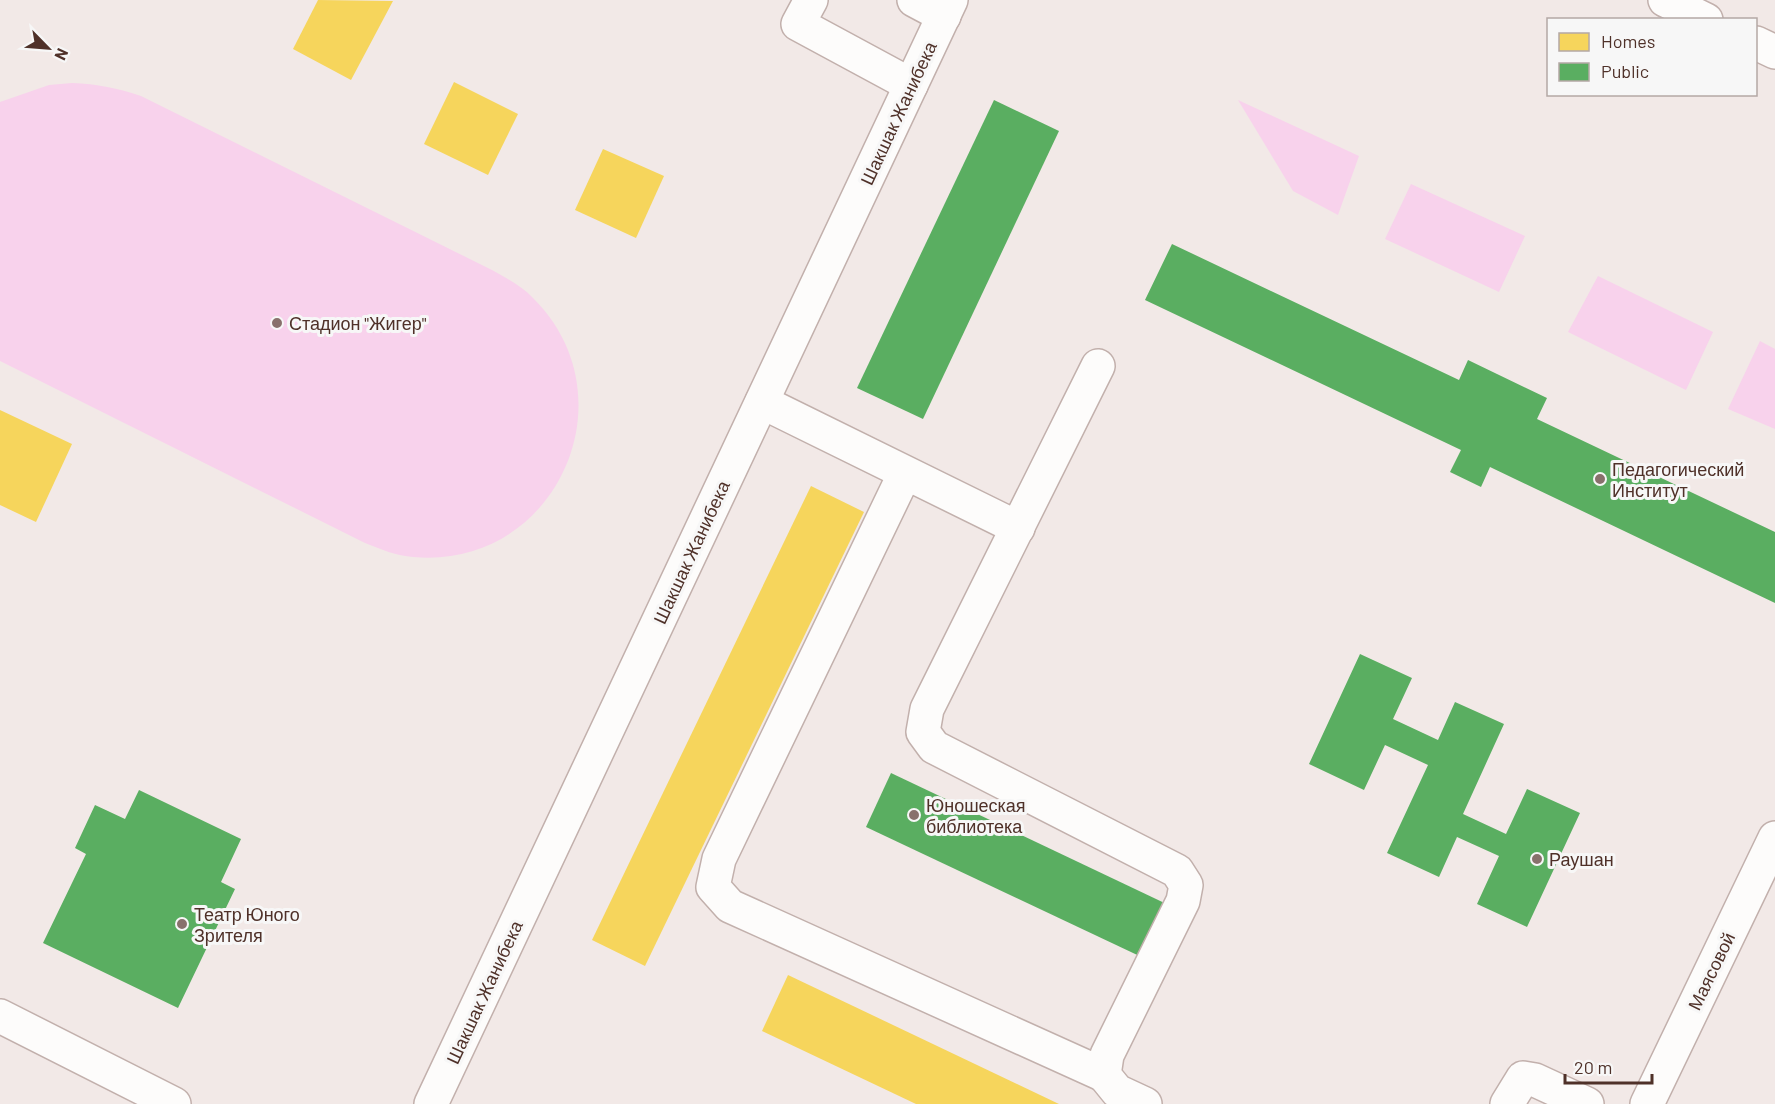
<svg xmlns="http://www.w3.org/2000/svg" width="1775" height="1104" viewBox="0 0 1775 1104" font-family="Barlow,sans-serif">
	<style>
		.green { fill: #f8d2ec }
		.homes { fill: #f6d55c }
		.public { fill: #5aae61 }
		.lines { fill: none; stroke-linecap: round; stroke-linejoin: round }
		.minor-casing { stroke: #c2b0ac; stroke-width: 36 }
		.major-casing { stroke: #c2b0ac; stroke-width: 36 }
		.minor { stroke: #fdfcfb; stroke-width: 33 }
		.major { stroke: #fdfcfb; stroke-width: 33 }
		.poi-dot { fill: #88716c; stroke: #f7f7f7; stroke-width: 2 }
		.labels { text-anchor: middle; dominant-baseline: central; stroke-width: 6; stroke-linejoin: round; paint-order: stroke }
		.street-label { font-size: 18px; fill: #4f3129; stroke: #f7f7f7 }
		.poi-label { font-size: 18px; fill: #4f3129; stroke: #f7f7f7; text-anchor: start }
	</style>
	<rect width="100%" height="100%" fill="#f2e9e7"/>
	<g class="green">
		<path d="M72 83C97 84 118 88 141 96L492 270C506 278 522 286 533 298 634 398 555 570 413 557 397 556 380 549 365 543L0 361V102L49 85Z"/>
		<path d="M1238 100 1359 156 1338 215 1293 191Z"/>
		<path d="M1411 184 1525 236 1499 292 1385 239Z"/>
		<path d="M1598 276 1713 332 1686 390 1568 332Z"/>
		<path d="M1760 341 1775 349V429L1728 409Z"/>
	</g>
	<g class="homes">
		<path d="M318 0 393 1 351 80 293 49Z"/>
		<path d="M454 82 518 114 488 175 424 144Z"/>
		<path d="M603 149 664 176 636 238 575 210Z"/>
		<path d="M0 410 72 444 36 522 0 505Z"/>
		<path d="M811 486 864 512 645 966 592 940Z"/>
		<path d="M788 975 1059 1104H916L762 1031Z"/>
	</g>
	<g class="public">
		<path d="M994 100 1059 131 923 419 857 388Z"/>
		<path d="M1172 244 1459 380 1468 360 1547 398 1537 419 1775 532V603L1490 467 1481 487 1450 472 1461 450 1145 300Z"/>
		<path d="M1360 654 1412 678 1393 719 1438 740 1455 702 1504 724 1463 814 1506 834 1527 789 1580 813 1527 927 1477 904 1499 856 1457 837 1439 877 1387 853 1428 765 1385 745 1364 790 1309 764Z"/>
		<path d="M891 773 1175 908 1150 961 866 827Z"/>
		<path d="M139 790 241 839 221 882 235 889 178 1008 43 943 86 854 75 848 95 805 125 819Z"/>
	</g>
	<g class="lines">
		<g class="minor-casing">
			<g id="minor">
				<path d="M811 0 798 24 911 85"/>
				<path d="M914 0 944 16"/>
				<path d="M1665 0 1706 20"/>
				<path d="M1756 43 1775 52"/>
				<path d="M1098 366 927 709 923 732 934 747 1177 871 1186 885 1183 901 1107 1055 1104 1075 1117 1091 1145 1104"/>
				<path d="M762 402 1018 528"/>
				<path d="M905 473 719 859 713 887 730 906 1104 1075"/>
				<path d="M0 1016 174 1104"/>
				<path d="M1507 1104 1523 1078 1535 1080 1587 1104"/>
				<path d="M1647 1104 1775 838"/>
			</g>
		</g>
		<g class="major-casing">
			<path id="major" d="M431 1104 951 0"/>
		</g>
		<use href="#minor" class="minor"/>
		<use href="#major" class="major"/>
	</g>
	<g class="poi-dot">
		<circle cx="277" cy="323" r="6"/>
		<circle cx="1600" cy="479" r="6"/>
		<circle cx="914" cy="815" r="6"/>
		<circle cx="1537" cy="859" r="6"/>
		<circle cx="182" cy="924" r="6"/>
	</g>
	<g class="labels">
		<g class="street-label">
			<text transform="translate(898 113) rotate(-65)">Шакшак Жанибека</text>
			<text transform="translate(691 552) rotate(-65)">Шакшак Жанибека</text>
			<text transform="translate(1711 971) rotate(-64)">Маясовой</text>
			<text transform="translate(484 992) rotate(-65)">Шакшак Жанибека</text>
		</g>
		<g class="poi-label">
			<text x="289" y="323">Стадион "Жигер"</text>
			<text x="1612" y="469">Педагогический<tspan x="1612" dy="21">Институт</tspan></text>
			<text x="926" y="805">Юношеская<tspan x="926" dy="21">библиотека</tspan></text>
			<text x="1549" y="859">Раушан</text>
			<text x="194" y="914">Театр Юного<tspan x="194" dy="21">Зрителя</tspan></text>
		</g>
	</g>
	<rect x="1547" y="18" width="210" height="78" fill="#f7f7f7" stroke="#b4a8a5" stroke-width="1.5"/>
	<rect x="1559" y="33" width="30" height="18" fill="#f6d55c" stroke="#b4a8a5" stroke-width="1.5"/>
	<text x="1601" y="48" font-size="18" fill="#4f3129">Homes</text>
	<rect x="1559" y="63" width="30" height="18" fill="#5aae61" stroke="#b4a8a5" stroke-width="1.5"/>
	<text x="1601" y="78" font-size="18" fill="#4f3129">Public</text>
	<g transform="translate(48 48) rotate(115)" stroke="#f7f7f7" stroke-width="4.5" paint-order="stroke">
	<path d="M0-4.5L10 22L0 15L-10 22Z" fill="#4f3129"/>
	<text y="-9" font-size="16" font-weight="bold" text-anchor="middle" fill="#4f3129">N</text>
	</g>
	<path d="M1565 1074v9h87v-9" fill="none" stroke="#4f3129" stroke-width="3"/>
	<text x="1574" y="1074" font-size="18" fill="#4f3129" stroke="#f7f7f7" stroke-width="4.5" paint-order="stroke">20 m</text>
</svg>
